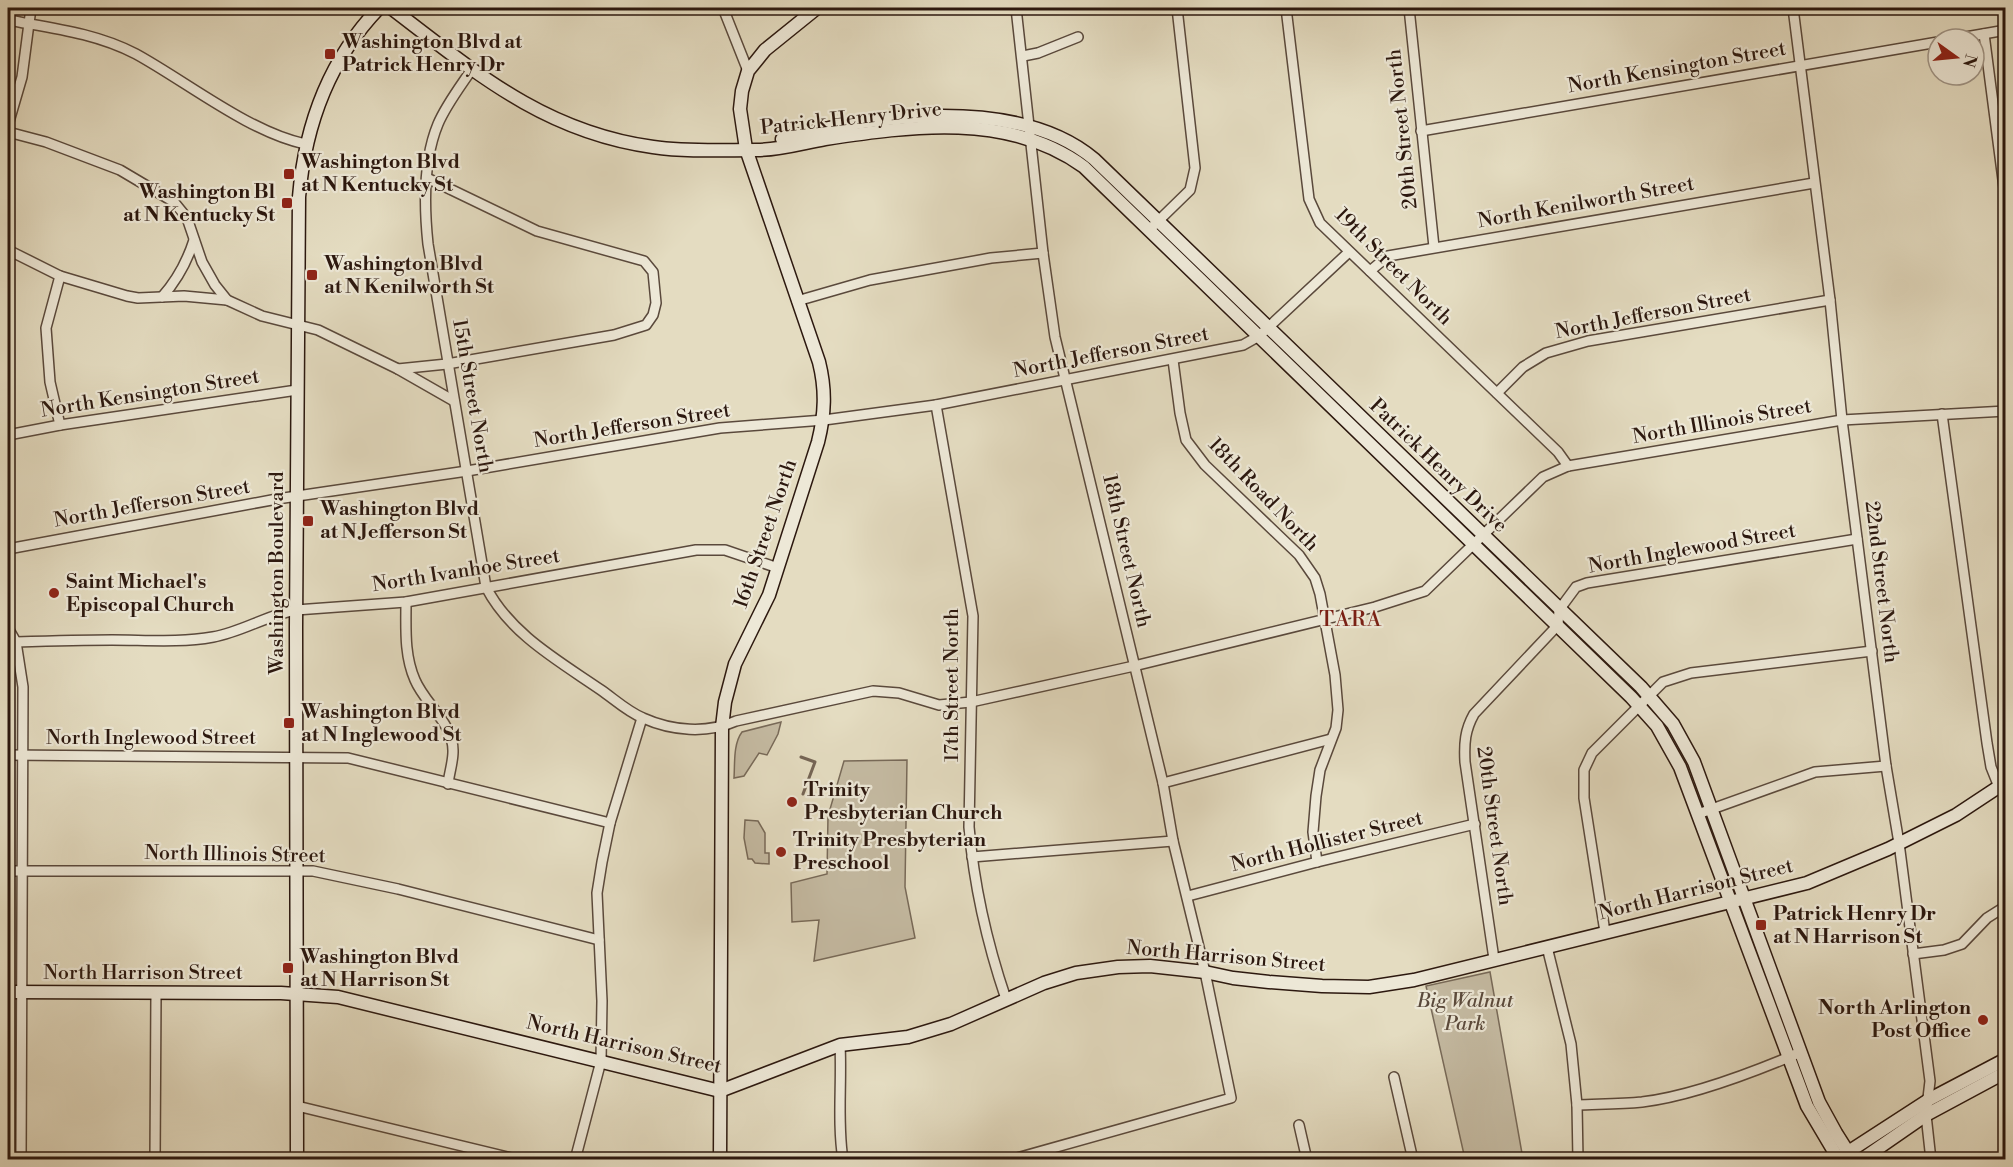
<svg xmlns="http://www.w3.org/2000/svg" width="2013" height="1167" viewBox="0 0 2013 1167" font-family="'Libre Bodoni',serif">
	<style>
		.green { fill: #c5bba3; stroke: #786a59; stroke-width: 1.5 }
		.lines { fill: none; stroke-linecap: round; stroke-linejoin: round }
		.stream { stroke: #756555; stroke-width: 3 }
		.street-casing { stroke: #5a493c; stroke-width: 12 }
		.secondary-casing { stroke: #2c180f; stroke-width: 15 }
		.street { stroke: #ede8d7; stroke-width: 9 }
		.secondary { stroke: #ede8d7; stroke-width: 12 }
		.poi-dot { fill: #8f2418; stroke: #ede8d7; stroke-width: 2 }
		.labels { text-anchor: middle; dominant-baseline: central; stroke-width: 4.5; stroke-linejoin: round; paint-order: stroke }
		.poi-label { font-size: 20px; font-weight: bold; fill: #2c180f; stroke: #ede8d7; text-anchor: start }
		.street-label { font-size: 20px; fill: #2c180f; stroke: #ede8d7 }
		.park-label { font-size: 20px; font-style: italic; fill: #5a493b; stroke: #ede8d7 }
		.neighbourhood-label { font-size: 21px; letter-spacing: 1.5px; fill: #7a1f14; stroke: #ede8d7 }
	</style>
	<rect width="100%" height="100%" fill="#e4dcc1"/>
	<filter id="stains"><feTurbulence type="fractalNoise" baseFrequency=".00333" numOctaves="4"/><feColorMatrix values="0 0 0 0 .2 0 0 0 0 .09 0 0 0 0 .02 0 0 0 .5 -.17"/></filter>
	<radialGradient id="worn" r=".72"><stop offset=".6" stop-color="#630" stop-opacity="0"/><stop offset="1" stop-color="#630" stop-opacity=".3"/></radialGradient>
	<g class="green">
		<path d="M781 722 778 734 767 755 759 753 744 776 734 778C735 764 733 744 742 732Z"/>
		<path d="M907 760 905 887 915 938 814 961 819 920 792 922 791 883 827 874 828 816 844 761Z"/>
		<path d="M745 820 758 821 765 833V853H769V864L755 863 752 859H748L744 838Z"/>
		<path d="M1490 972 1523 1159H1465L1426 986Z"/>
	</g>
	<g class="lines">
		<path class="stream" d="M801 757 815 762 803 794"/>
		<g class="street-casing">
			<g id="street">
				<path d="M723 8 748 71"/>
				<path d="M1286 8 1309 199 1320 223 1558 452 1568 466"/>
				<path d="M1409 8 1434 247"/>
				<path d="M1793 8 1830 300 1842 420 1886 766 1899 843 1930 1081 1926 1115 1931 1160"/>
				<path d="M8 20C51 28 96 33 136 54 187 82 249 132 305 144"/>
				<path d="M1984 34 2006 203"/>
				<path d="M1954 39 2006 30"/>
				<path d="M1023 56 1038 53 1078 37"/>
				<path d="M472 69C460 87 446 105 438 124 423 160 424 206 428 244L486 587C510 634 559 661 601 690 614 699 628 712 643 718 672 731 707 734 736 721L873 691 899 693 939 705 971 702 1134 666 1375 607 1425 591 1543 477 1568 466 1842 420 2006 411"/>
				<path d="M8 125 22 77 31 8"/>
				<path d="M1421 131 1938 42"/>
				<path d="M8 132 46 142 120 170 174 202 187 218 202 262 215 285 227 300 262 316 318 330 398 369 447 364 614 335 646 325 653 315 656 303 653 272 644 261 537 231 427 178"/>
				<path d="M1149 230 1190 190 1195 168 1177 8"/>
				<path d="M8 250 60 276 127 296 138 298 184 296 227 300"/>
				<path d="M1370 271 1388 256 1814 183"/>
				<path d="M162 297C178 279 187 262 194 240"/>
				<path d="M797 301 870 280 991 258 1043 253"/>
				<path d="M1173 360 1180 413 1186 440 1205 465 1299 555 1315 578 1320 594 1335 675 1338 710 1336 728 1320 770 1316 796 1313 832 1317 862"/>
				<path d="M398 369 454 401"/>
				<path d="M1497 393 1523 367 1546 353 1588 341 1830 300"/>
				<path d="M936 405 973 616 969 827C974 886 987 943 1006 999"/>
				<path d="M1942 414 1987 743 1991 767 1999 787"/>
				<path d="M60 425 50 382 46 328 60 276"/>
				<path d="M8 435 60 425 297 390"/>
				<path d="M8 549 277 499 467 471 720 428 824 420 936 405 1243 345 1259 336 1349 252"/>
				<path d="M406 602C406 628 404 655 415 680 425 704 454 724 453 752 453 762 449 774 448 784"/>
				<path d="M8 628 16 642 23 687 21 1160"/>
				<path d="M16 642C48 641 80 640 112 640 146 640 180 643 213 637 242 632 267 615 296 610L406 602 696 550H725L778 568"/>
				<path d="M8 755 348 758 610 823"/>
				<path d="M1163 783 1331 739"/>
				<path d="M1698 814 1815 772 1886 766"/>
				<path d="M972 857 1173 841"/>
				<path d="M8 871H313L398 889 599 940"/>
				<path d="M1188 896 1317 862 1475 824"/>
				<path d="M1605 932 1584 798V770L1592 753 1663 682 1691 673 1872 651"/>
				<path d="M1547 947 1571 1044 1577 1105 1578 1160"/>
				<path d="M1913 954 1944 950 1962 944 1987 918 2006 906"/>
				<path d="M1494 959 1465 762C1464 743 1465 730 1474 714L1558 625 1559 610 1576 587 1587 583 1857 539"/>
				<path d="M840 1045C842 1083 837 1122 843 1160"/>
				<path d="M1394 1077 1413 1160"/>
				<path d="M1577 1105C1599 1104 1621 1104 1642 1102 1693 1096 1754 1072 1801 1052"/>
				<path d="M297 1106 520 1160"/>
				<path d="M1299 1125 1307 1160"/>
				<path d="M155 1160 156 993"/>
				<path d="M575 1160 601 1061 602 1001 597 893 602 862 610 823 642 718"/>
				<path d="M1010 1160 1231 1098 1205 972 1173 841 1163 783 1055 337 1043 253 1016 8"/>
			</g>
		</g>
		<g class="secondary-casing">
			<g id="secondary">
				<path d="M391 8C475 72 544 132 653 147 687 152 723 150 757 150 779 150 803 143 825 139 911 126 1009 112 1084 167L1631 697 1657 726 1680 767 1807 1106 1839 1160"/>
				<path d="M782 139C871 115 1018 95 1094 159L1641 687 1673 724 1694 762 1819 1102 1836 1133 1853 1160"/>
				<path d="M8 992 281 993 338 997 720 1091 840 1045 908 1037 951 1024 1044 983 1076 973 1118 967 1150 966 1205 972 1233 978 1269 982 1322 986 1369 987 1414 980 1807 883 1888 849 1956 815 2006 782"/>
				<path d="M1842 1156 1930 1099 2006 1059"/>
				<path d="M297 1160 296 627 299 197C305 125 329 60 379 8"/>
				<path d="M720 1160 722 727 725 702 735 664 769 595 818 442C825 414 826 390 819 362L746 149 740 109 742 91 748 71 757 60 765 50 817 8"/>
				<path d="M1861 1160 1926 1115 2006 1072"/>
			</g>
		</g>
		<use href="#street" class="street"/>
		<use href="#secondary" class="secondary"/>
	</g>
	<g class="poi-dot">
		<rect x="324" y="48" width="12" height="12" rx="3"/>
		<rect x="283" y="168" width="12" height="12" rx="3"/>
		<rect x="281" y="197" width="12" height="12" rx="3"/>
		<rect x="306" y="269" width="12" height="12" rx="3"/>
		<rect x="302" y="515" width="12" height="12" rx="3"/>
		<circle cx="54" cy="593" r="6"/>
		<rect x="283" y="717" width="12" height="12" rx="3"/>
		<circle cx="792" cy="802" r="6"/>
		<circle cx="781" cy="852" r="6"/>
		<rect x="1755" y="919" width="12" height="12" rx="3"/>
		<rect x="282" y="962" width="12" height="12" rx="3"/>
		<circle cx="1983" cy="1020" r="6"/>
	</g>
	<g class="labels">
		<g class="poi-label">
			<text x="342" y="42">Washington Blvd at<tspan x="342" dy="23">Patrick Henry Dr</tspan></text>
			<text x="301" y="162">Washington Blvd<tspan x="301" dy="23">at N Kentucky St</tspan></text>
			<text x="275" y="192" text-anchor="end">Washington Bl<tspan x="275" dy="23">at N Kentucky St</tspan></text>
			<text x="324" y="264">Washington Blvd<tspan x="324" dy="23">at N Kenilworth St</tspan></text>
			<text x="320" y="509">Washington Blvd<tspan x="320" dy="23">at N Jefferson St</tspan></text>
			<text x="66" y="582">Saint Michael's<tspan x="66" dy="23">Episcopal Church</tspan></text>
			<text x="301" y="712">Washington Blvd<tspan x="301" dy="23">at N Inglewood St</tspan></text>
			<text x="804" y="790">Trinity<tspan x="804" dy="23">Presbyterian Church</tspan></text>
			<text x="793" y="840">Trinity Presbyterian<tspan x="793" dy="23">Preschool</tspan></text>
			<text x="1773" y="914">Patrick Henry Dr<tspan x="1773" dy="23">at N Harrison St</tspan></text>
			<text x="300" y="957">Washington Blvd<tspan x="300" dy="23">at N Harrison St</tspan></text>
			<text x="1971" y="1008" text-anchor="end">North Arlington<tspan x="1971" dy="23">Post Office</tspan></text>
		</g>
		<g class="street-label">
			<text transform="translate(1677 68) rotate(-10)">North Kensington Street</text>
			<text transform="translate(851 119) rotate(-6)">Patrick Henry Drive</text>
			<text transform="translate(1403 129) rotate(-96)">20th Street North</text>
			<text transform="translate(1586 203) rotate(-10)">North Kenilworth Street</text>
			<text transform="translate(1393 267) rotate(45)">19th Street North</text>
			<text transform="translate(1653 314) rotate(-11)">North Jefferson Street</text>
			<text transform="translate(1111 353) rotate(-11)">North Jefferson Street</text>
			<text transform="translate(150 394) rotate(-9)">North Kensington Street</text>
			<text transform="translate(472 396) rotate(80)">15th Street North</text>
			<text transform="translate(1722 422) rotate(-10)">North Illinois Street</text>
			<text transform="translate(632 426) rotate(-9)">North Jefferson Street</text>
			<text transform="translate(1438 466) rotate(44)">Patrick Henry Drive</text>
			<text transform="translate(1263 495) rotate(46)">18th Road North</text>
			<text transform="translate(152 504) rotate(-10)">North Jefferson Street</text>
			<text transform="translate(766 534) rotate(-71)">16th Street North</text>
			<text transform="translate(1692 549) rotate(-10)">North Inglewood Street</text>
			<text transform="translate(1126 551) rotate(77)">18th Street North</text>
			<text transform="translate(466 571) rotate(-9)">North Ivanhoe Street</text>
			<text transform="translate(277 573) rotate(-90)">Washington Boulevard</text>
			<text transform="translate(1881 582) rotate(83)">22nd Street North</text>
			<text transform="translate(952 685) rotate(-90)">17th Street North</text>
			<text x="151" y="738">North Inglewood Street</text>
			<text transform="translate(1494 826) rotate(82)">20th Street North</text>
			<text transform="translate(1327 842) rotate(-14)">North Hollister Street</text>
			<text transform="translate(235 855) rotate(1)">North Illinois Street</text>
			<text transform="translate(1696 890) rotate(-14)">North Harrison Street</text>
			<text transform="translate(1226 957) rotate(5)">North Harrison Street</text>
			<text x="143" y="973">North Harrison Street</text>
			<text transform="translate(624 1045) rotate(13)">North Harrison Street</text>
		</g>
		<g class="park-label">
			<text x="1465" y="1001">Big Walnut<tspan x="1465" dy="23">Park</tspan></text>
		</g>
		<g class="neighbourhood-label">
			<text x="1351" y="620">TARA</text>
		</g>
	</g>
	<rect width="2013" height="1167" fill="none" stroke="#e4dcc1" stroke-width="30"/>
	<rect x="9" y="9" width="1995" height="1149" fill="none" stroke="#2c180f" stroke-width="3"/>
	<rect x="15" y="15" width="1983" height="1137" fill="none" stroke="#2c180f" stroke-width="1.5"/>
	<g transform="translate(1956 57) rotate(105)"><circle r="28" fill="#ede8d7" stroke="#a09587" stroke-width="1.5"/>
	<path d="M0-4.5L10 22L0 15L-10 22Z" fill="#8f2418"/>
	<text y="-9" font-size="16" font-weight="bold" text-anchor="middle" fill="#2c180f">N</text>
	</g>
	<rect width="100%" height="100%" filter="url(#stains)"/>
	<rect width="100%" height="100%" fill="url(#worn)"/>
</svg>
